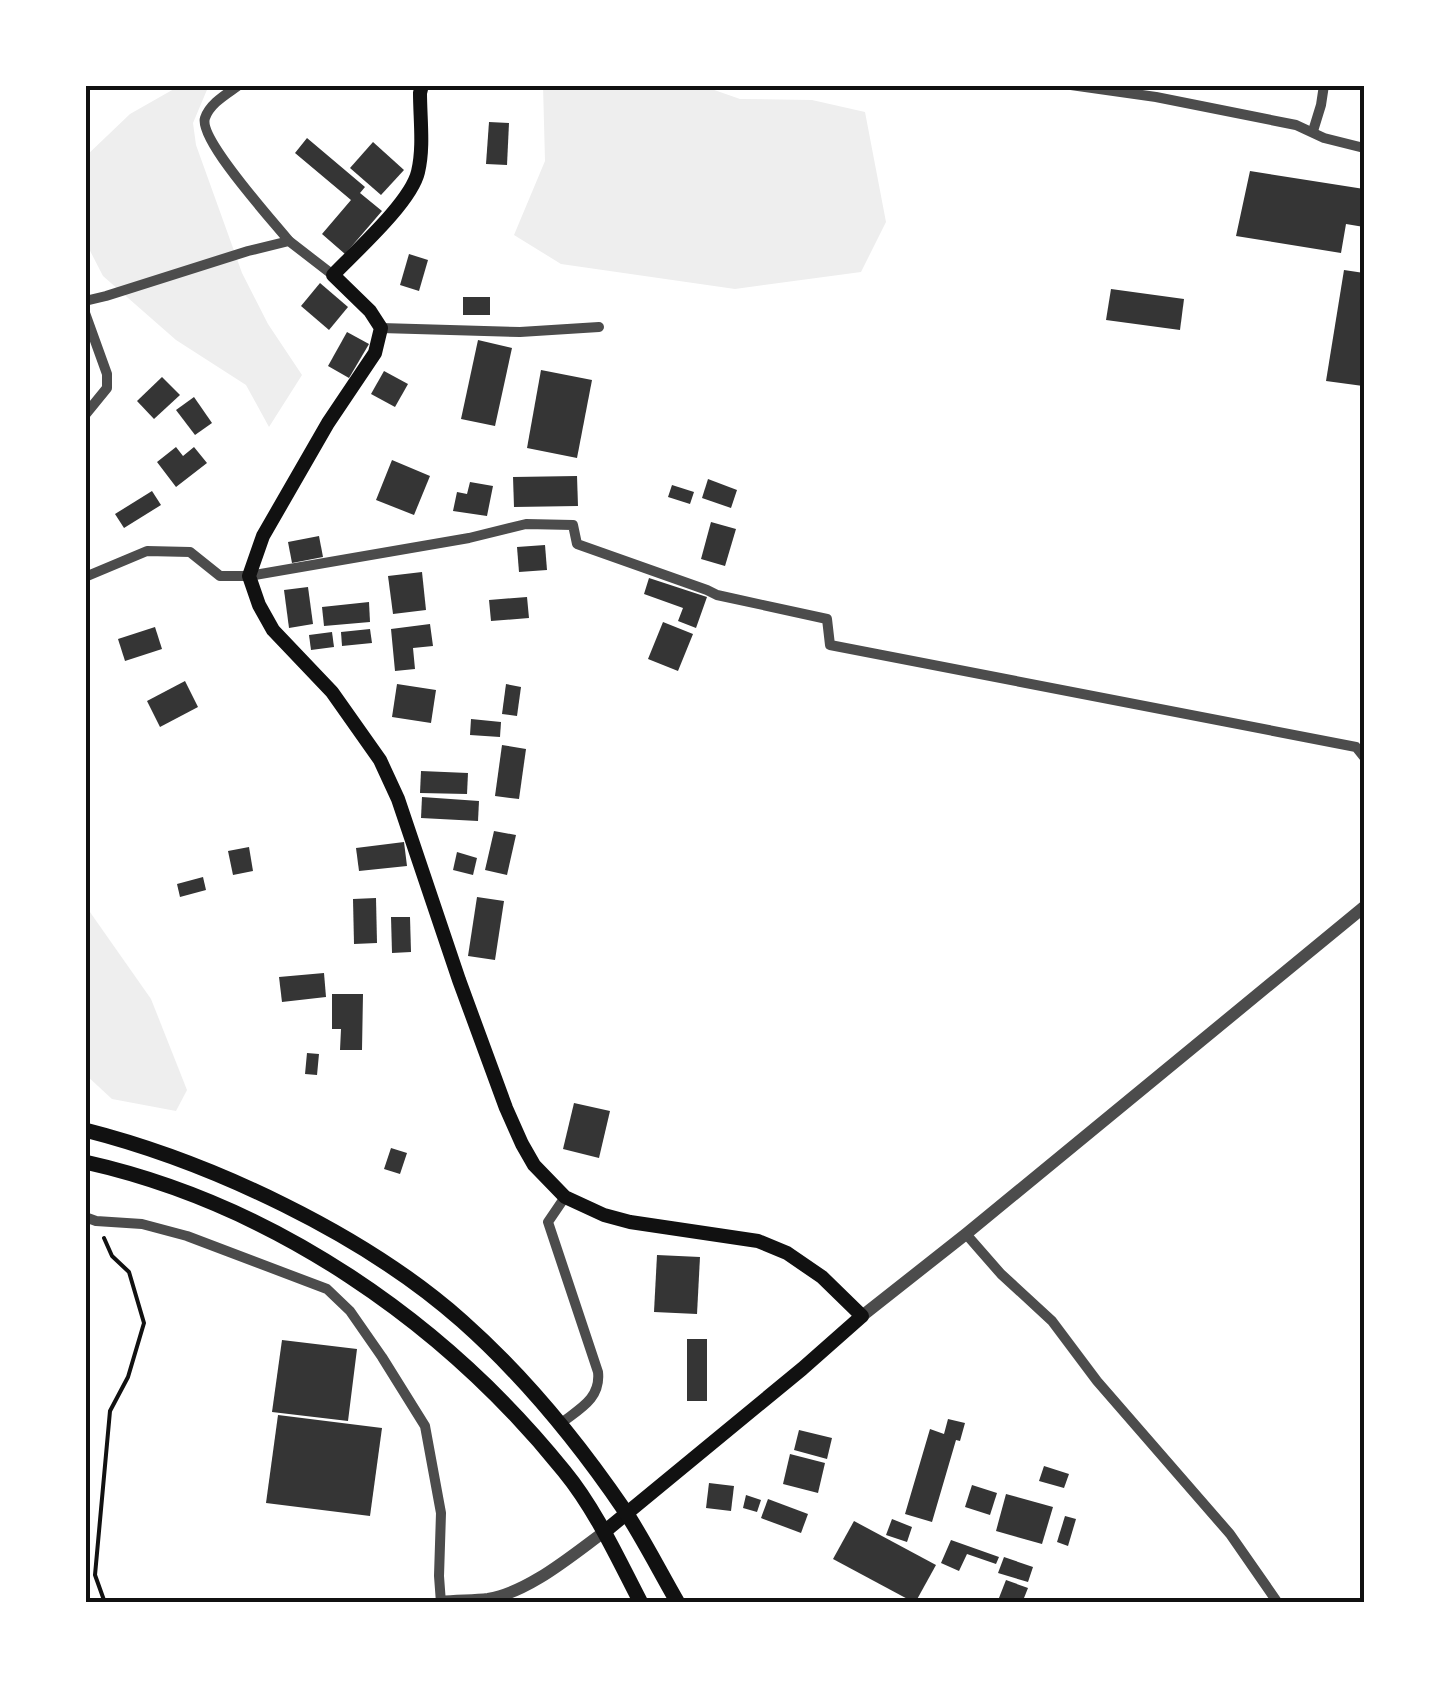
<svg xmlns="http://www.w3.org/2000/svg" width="1449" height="1688" viewBox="0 0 1449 1688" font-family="'Asap Condensed',sans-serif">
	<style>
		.green { fill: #eee }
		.building { fill: #353535 }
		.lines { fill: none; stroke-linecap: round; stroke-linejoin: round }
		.path { stroke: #111; stroke-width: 4 }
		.minor { stroke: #4c4c4c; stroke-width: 10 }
		.tertiary { stroke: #4c4c4c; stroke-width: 12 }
		.secondary { stroke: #111; stroke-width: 14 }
		.trunk { stroke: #111; stroke-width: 15 }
		.neatline { fill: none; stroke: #111; stroke-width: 4 }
	</style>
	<rect width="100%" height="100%" fill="#fff"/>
	<g class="green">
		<path d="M181 85H209L193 123 196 145 242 273 268 324 302 375 269 427 246 385 176 340 103 276 85 241V157L130 114Z"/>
		<path d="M543 85H700L740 99 812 100 865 112 886 222 861 272 735 289 561 264 514 235 545 161Z"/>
		<path d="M85 905 151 999 187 1090 176 1111 112 1099 85 1074Z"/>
	</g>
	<g class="building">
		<path d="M489 122 509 123 507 165 486 164Z"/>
		<path d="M307 138 365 187 360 193 382 211 345 254 322 234 351 200 295 153Z"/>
		<path d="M373 142 404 170 381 195 350 168Z"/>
		<path d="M1250 171 1364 189V227L1346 224 1341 253 1236 236Z"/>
		<path d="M409 254 428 260 419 291 400 285Z"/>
		<path d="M1344 270 1364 273 1363 386 1326 381Z"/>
		<path d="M320 283 348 307 329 330 301 306Z"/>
		<path d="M1111 289 1184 299 1180 330 1106 320Z"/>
		<rect x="463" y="297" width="27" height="18"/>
		<path d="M347 332 369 344 349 378 328 366Z"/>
		<path d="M478 340 512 348 495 426 461 419Z"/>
		<path d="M541 370 592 380 577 458 527 448Z"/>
		<path d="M384 371 408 384 395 407 371 394Z"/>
		<path d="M162 377 180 395 154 419 137 401Z"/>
		<path d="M194 397 212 423 195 435 176 410Z"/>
		<path d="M176 447 183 456 194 447 207 463 176 487 157 462Z"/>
		<path d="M392 460 430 476 414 515 376 500Z"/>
		<path d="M577 476 578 506 514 507 513 477Z"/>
		<path d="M708 479 737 490 731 508 702 498Z"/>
		<path d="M470 482 493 486 487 516 453 511 457 492 467 494Z"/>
		<path d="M672 485 694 492 690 504 668 497Z"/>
		<path d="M152 491 161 505 124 528 115 514Z"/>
		<path d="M711 522 736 529 725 566 701 559Z"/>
		<path d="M319 536 323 557 292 563 288 542Z"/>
		<path d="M545 545 547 570 519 572 517 547Z"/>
		<path d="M422 572 426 610 393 614 388 576Z"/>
		<path d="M649 578 707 597 696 628 678 621 683 608 644 594Z"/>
		<path d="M308 587 313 624 289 628 284 590Z"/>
		<path d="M527 597 529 618 491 621 489 600Z"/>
		<path d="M369 602 370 622 324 626 322 607Z"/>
		<path d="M663 622 693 634 678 671 648 659Z"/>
		<path d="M430 624 433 646 413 648 415 669 395 671 391 629Z"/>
		<path d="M155 627 162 649 125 661 118 639Z"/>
		<path d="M370 629 372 643 342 646 341 632Z"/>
		<path d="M332 632 334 647 311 650 309 635Z"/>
		<path d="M185 681 198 707 160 727 147 701Z"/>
		<path d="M397 684 436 690 431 723 392 717Z"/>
		<path d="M506 684 521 687 517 716 502 714Z"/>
		<path d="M471 719 501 722 500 737 470 735Z"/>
		<path d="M502 745 526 749 519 799 495 796Z"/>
		<path d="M421 771 468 773 467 794 420 793Z"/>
		<path d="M422 797 479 801 478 821 421 818Z"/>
		<path d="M494 831 516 835 507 875 485 870Z"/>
		<path d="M404 842 407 866 359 871 356 848Z"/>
		<path d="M249 847 253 871 233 875 228 851Z"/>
		<path d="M457 852 477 858 473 875 453 870Z"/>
		<path d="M203 877 206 890 180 897 177 884Z"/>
		<path d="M477 897 504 901 495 960 468 956Z"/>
		<path d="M376 898 377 943 354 944 353 899Z"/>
		<path d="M391 917H410L411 952 392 953Z"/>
		<path d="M324 973 326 997 282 1002 279 977Z"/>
		<path d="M332 994H363L362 1050H340L341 1029H332Z"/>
		<path d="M307 1053 319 1054 317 1075 305 1074Z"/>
		<path d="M574 1103 610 1111 599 1158 563 1149Z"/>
		<path d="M391 1148 407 1153 400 1174 384 1169Z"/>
		<path d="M657 1255 700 1257 697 1314 654 1312Z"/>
		<rect x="687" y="1339" width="20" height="62"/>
		<path d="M282 1340 357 1349 348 1421 272 1412Z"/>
		<path d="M278 1415 382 1428 370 1516 266 1503Z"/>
		<path d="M948 1419 965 1423 960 1441 956 1440 932 1522 905 1514 930 1429 944 1434Z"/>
		<path d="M799 1430 832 1438 827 1459 794 1450Z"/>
		<path d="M790 1454 825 1463 818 1493 783 1484Z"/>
		<path d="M1044 1466 1069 1474 1064 1488 1039 1481Z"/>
		<path d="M709 1483 734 1486 731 1511 706 1508Z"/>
		<path d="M972 1485 997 1493 990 1515 965 1507Z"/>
		<path d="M1006 1494 1053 1507 1042 1544 996 1531Z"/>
		<path d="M746 1495 761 1500 757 1512 743 1508Z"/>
		<path d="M768 1499 808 1514 801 1533 761 1518Z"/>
		<path d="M1065 1516 1076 1519 1068 1546 1057 1542Z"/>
		<path d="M892 1519 912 1527 907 1542 886 1535Z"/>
		<path d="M854 1521 936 1565 915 1603 833 1559Z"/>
		<path d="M951 1540 999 1557 996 1564 967 1554 959 1571 941 1563Z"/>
		<path d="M1004 1557 1033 1567 1028 1582 998 1573Z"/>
		<path d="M1006 1580 1028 1588 1022 1603H997Z"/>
	</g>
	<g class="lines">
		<path class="path" d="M104 1238 112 1256 129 1272 144 1323 128 1377 110 1411 95 1575 105 1603"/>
		<g class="minor">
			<path d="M239 85C227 94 210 103 205 118 198 139 273 221 289 241"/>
			<path d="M1071 85 1156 97 1296 125 1324 138 1364 148"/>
			<path d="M1313 131 1321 105 1324 85"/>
			<path d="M85 301 106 296 248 251 289 241 333 275"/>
			<path d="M85 313 107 374V388L85 415"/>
			<path d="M381 328 520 332 599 327"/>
			<path d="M85 577 147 551 190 552 220 576H249L469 538 526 524 573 525 577 544 707 590 717 595 827 619 830 645 1356 747 1364 757"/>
			<path d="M85 1217 96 1221 142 1224 187 1236 327 1289 350 1311 382 1357 425 1426 441 1513 439 1576 441 1603"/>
			<path d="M966 1234 1001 1274 1052 1321 1097 1381 1230 1534 1278 1603"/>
			<path d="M560 1424C579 1409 601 1399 598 1372L548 1222 565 1197"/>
		</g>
		<g class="tertiary">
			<path d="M862 1316 966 1234 1364 907"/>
			<path d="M441 1602C456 1600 473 1601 488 1599 529 1592 571 1556 604 1532"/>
		</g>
		<path class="secondary" d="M422 85 420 93C420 119 424 147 418 172 411 202 356 251 333 275L370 311 381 328 375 353 328 423 263 536 249 576 259 605 273 630 332 692 380 760 398 799 459 980 506 1108 522 1144 534 1165 565 1197 604 1215 630 1222 758 1241 787 1253 822 1277 862 1316 802 1369 604 1532"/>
		<g class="trunk">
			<path d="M85 1130C211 1162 364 1234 462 1321 524 1376 578 1442 625 1511 644 1540 660 1572 678 1603"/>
			<path d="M85 1162C273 1204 444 1322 564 1471 596 1510 618 1559 641 1603"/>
		</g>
	</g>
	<rect width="1449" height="1688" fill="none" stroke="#ffffff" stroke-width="175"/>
	<rect x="88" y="88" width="1274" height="1512" class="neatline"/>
</svg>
